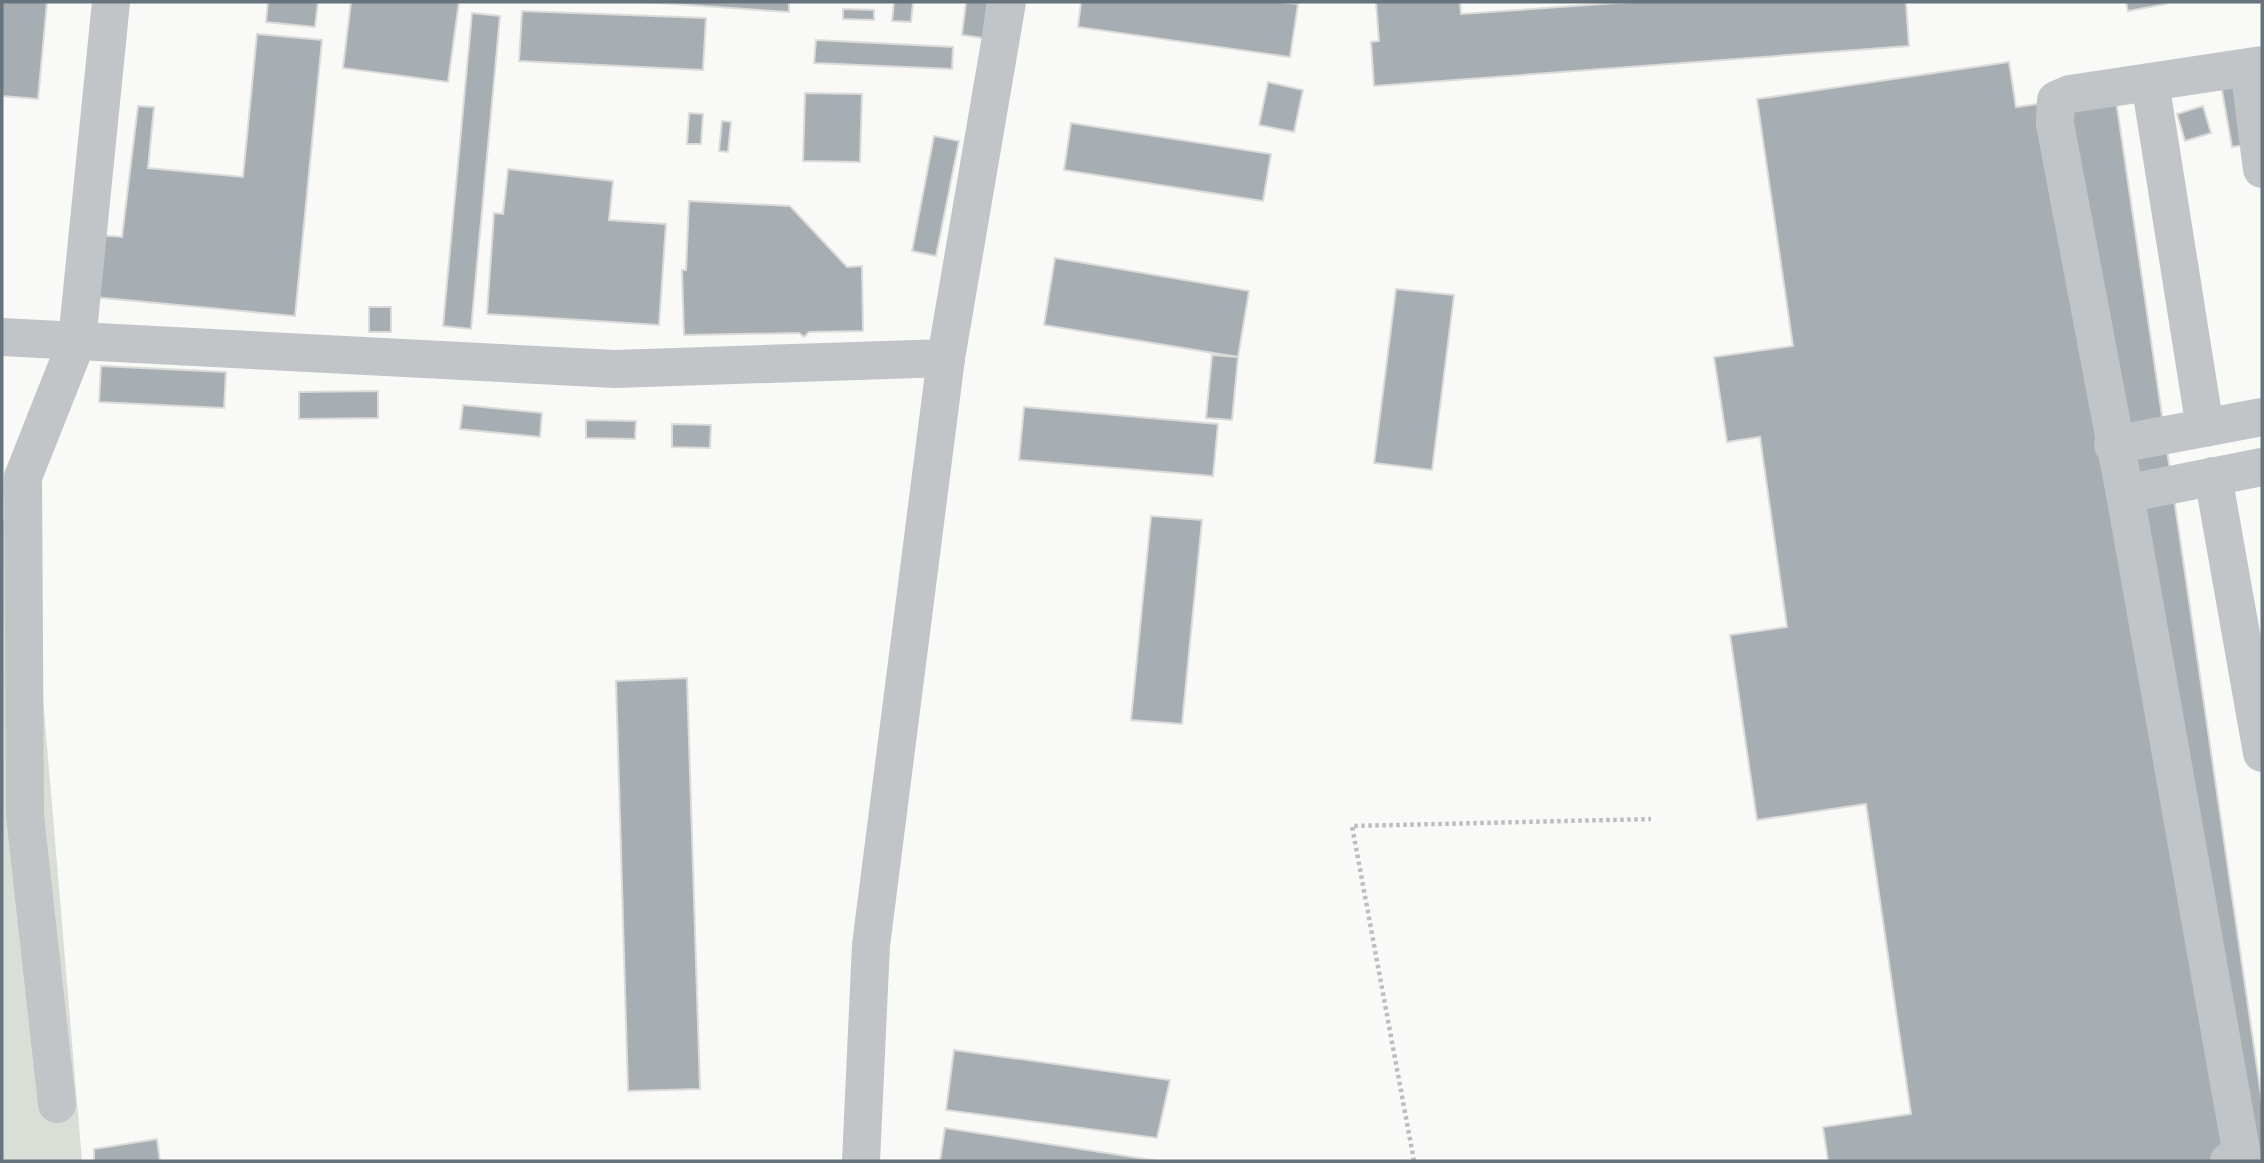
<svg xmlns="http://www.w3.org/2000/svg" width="2264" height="1163" viewBox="0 0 2264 1163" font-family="'Source Sans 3',sans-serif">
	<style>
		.green { fill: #d9ded7 }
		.building { fill: #a7aeb3; stroke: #dbdbd9; stroke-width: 2 }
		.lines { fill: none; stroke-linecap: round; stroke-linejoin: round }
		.path { stroke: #bbbec0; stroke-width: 4.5; stroke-dasharray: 3.5 3.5; stroke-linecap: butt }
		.minor { stroke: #c1c5c8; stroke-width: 38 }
	</style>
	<rect width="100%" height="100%" fill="#f9f9f7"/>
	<path class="green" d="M2 519 28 520 82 1161H2Z"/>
	<g class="building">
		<path d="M2 2H47L38 99 2 96Z"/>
		<path d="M268 2H318L315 27 266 22Z"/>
		<path d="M351 2H459L448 82 343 68Z"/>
		<path d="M644 2H789V12Z"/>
		<path d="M894 2H913L911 22 892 21Z"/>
		<path d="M966 2H988L983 38 962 35Z"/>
		<path d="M1081 2H1280L1298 4 1290 57 1078 27Z"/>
		<path d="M1376 2H1460L1461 14 1631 2H1906L1909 46 1374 86 1371 42 1379 41Z"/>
		<path d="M2126 2H2165L2166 4 2128 11Z"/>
		<path d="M843 9 874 10V20L843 19Z"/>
		<path d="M522 11 706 18 703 70 519 61Z"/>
		<path d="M472 13 500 16 471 329 443 326Z"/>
		<path d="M257 34 322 40 295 316 93 297 98 235 122 237 138 106 154 107 148 168 243 177Z"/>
		<path d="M816 40 953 47 952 69 814 63Z"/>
		<path d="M2009 62 2016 107 2115 93 2262 1102V1159L2245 1161H1828L1823 1127 1911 1114 1866 804 1757 820 1730 635 1787 627 1760 437 1727 442 1714 357 1793 346 1757 99Z"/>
		<path d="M2262 71V142L2232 147 2220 79Z"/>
		<path d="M1268 82 1303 90 1294 132 1259 125Z"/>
		<path d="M805 93 862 94 860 162 803 161Z"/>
		<path d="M2203 106 2211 133 2185 141 2177 114Z"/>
		<path d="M689 113 703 114 701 144H687Z"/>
		<path d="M722 121 731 122 728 152 719 151Z"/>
		<path d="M1071 123 1271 154 1263 201 1064 170Z"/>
		<path d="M934 136 959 141 936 256 912 251Z"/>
		<path d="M508 169 613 181 609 220 666 224 659 325 487 314 494 213 503 214Z"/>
		<path d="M689 201 790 206 847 267 862 266 863 331 809 332 804 337 799 333 684 335 682 270H686Z"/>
		<path d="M1055 258 1249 291 1238 357 1044 325Z"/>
		<path d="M1396 289 1454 295 1432 470 1374 463Z"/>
		<rect x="369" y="307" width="22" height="25"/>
		<path d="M1212 355 1238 357 1232 420 1206 418Z"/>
		<path d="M101 366 226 372 224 408 99 402Z"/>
		<path d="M378 391V418L299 419V392Z"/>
		<path d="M463 405 542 413 540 437 460 429Z"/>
		<path d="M1024 407 1218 424 1213 476 1019 460Z"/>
		<path d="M586 420 636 421 635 439 586 438Z"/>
		<path d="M672 424 711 425 710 448 672 447Z"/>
		<path d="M1151 516 1202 520 1182 724 1131 720Z"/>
		<path d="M687 678 700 1089 628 1091 616 681Z"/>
		<path d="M954 1050 1170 1080 1157 1138 946 1110Z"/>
		<path d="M945 1128 1158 1161H940Z"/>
		<path d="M157 1139 160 1161H94V1149Z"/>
	</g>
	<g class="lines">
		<path class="path" d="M1414 1161 1352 826 1651 819"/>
		<g class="minor">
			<path d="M2249 68 2262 169"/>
			<path d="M2150 82 2205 428"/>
			<path d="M2 337 615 369 946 358"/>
			<path d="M2113 445 2262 417"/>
			<path d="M2213 476 2262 753"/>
			<path d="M2125 494 2262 467"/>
			<path d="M57 1104 25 816 23 477 77 341 111 2"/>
			<path d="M861 1161 871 945 946 358 1007 2"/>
			<path d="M2229 1161 2242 1156 2125 494 2055 124 2056 100 2070 94 2262 65"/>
		</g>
	</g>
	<rect width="2264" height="1163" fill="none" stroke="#67747e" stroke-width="7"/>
</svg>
